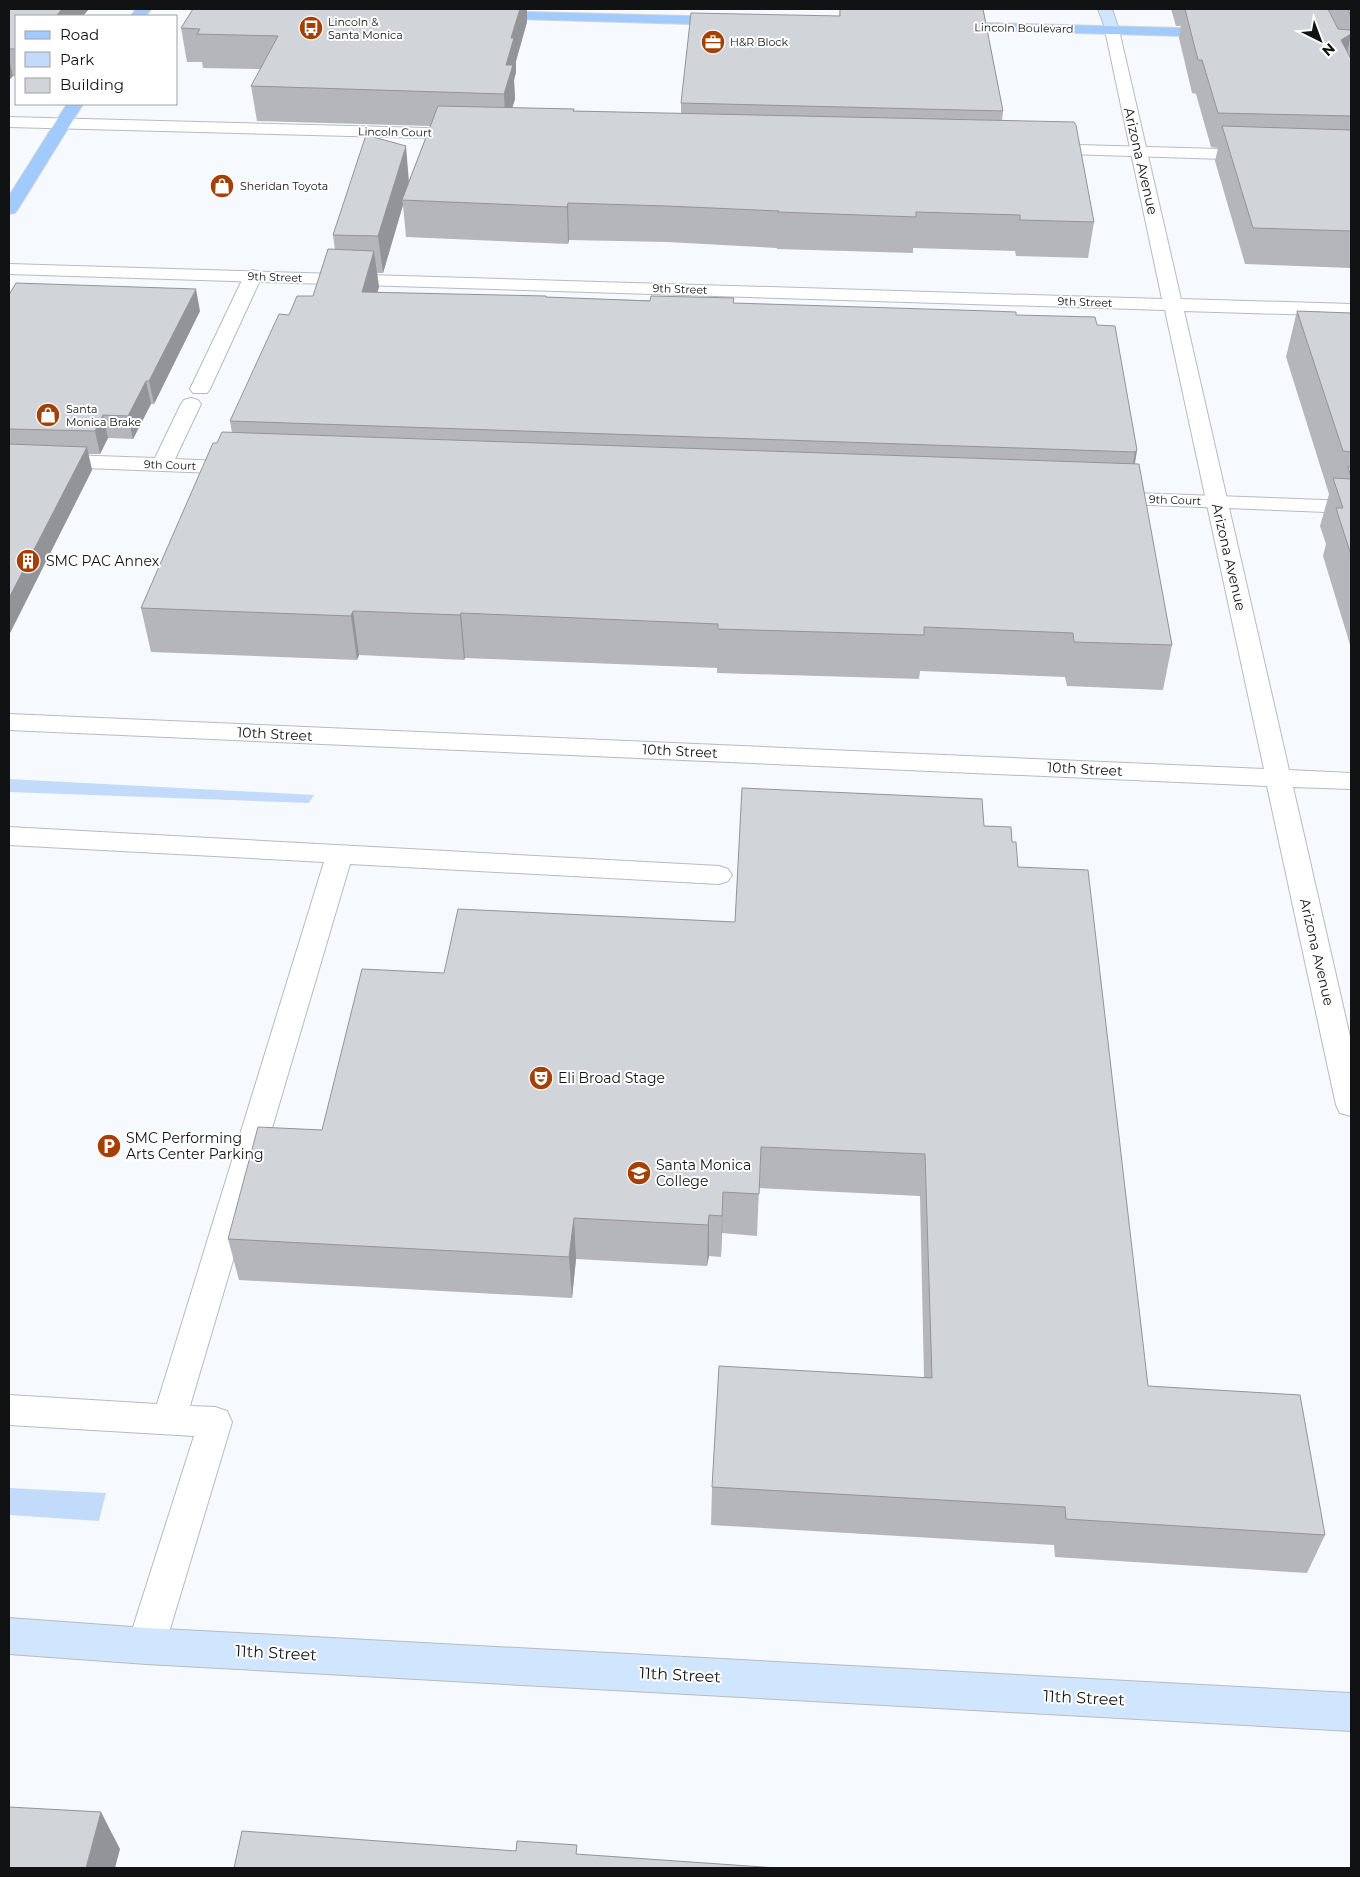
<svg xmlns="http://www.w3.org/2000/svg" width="1360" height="1877" viewBox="0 0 1360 1877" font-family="Montserrat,sans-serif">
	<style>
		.green { fill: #c2dbfa }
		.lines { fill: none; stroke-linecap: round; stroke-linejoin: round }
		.lane-casing { stroke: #b7bbbf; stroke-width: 2 }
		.street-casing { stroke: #b7bbbf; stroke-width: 2 }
		.secondary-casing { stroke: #b7bbbf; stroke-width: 2 }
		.primary-casing { stroke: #d4d4d5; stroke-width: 2 }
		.lane { fill: #fff; fill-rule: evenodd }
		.street { fill: #fff; fill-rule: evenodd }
		.secondary { fill: #d0e5fe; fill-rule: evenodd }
		.primary { fill: #a1cbfd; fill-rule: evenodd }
		.wall { fill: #b4b6bb }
		.shaded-wall { fill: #929498 }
		.building { fill: #d1d4d9; stroke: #929498 }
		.labels { text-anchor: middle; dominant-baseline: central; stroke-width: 4; stroke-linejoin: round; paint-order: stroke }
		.far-poi-label { font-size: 11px; fill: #111214; stroke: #fff; text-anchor: start }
		.far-street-label { font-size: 11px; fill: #111214; stroke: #fff }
		.street-label { font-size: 14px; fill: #111214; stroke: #fff }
		.poi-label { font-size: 14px; fill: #111214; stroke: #fff; text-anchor: start }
		.near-street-label { font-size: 16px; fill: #111214; stroke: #fff }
	</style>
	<rect width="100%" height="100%" fill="#f6fafe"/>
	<g class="green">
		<path d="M9 779 314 795 309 803 9 792Z"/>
		<path d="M9 1488 106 1493 99 1521 9 1515Z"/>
	</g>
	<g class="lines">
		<g class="lane-casing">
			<g id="lane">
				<path d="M9 117 465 129 473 134 465 139 9 127Z"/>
				<path d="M1043 144 1255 150 1261 151 1263 155 1261 159 1255 160 1037 153 1035 149 1037 145Z"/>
				<path d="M253 270 259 272 262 276 210 389 207 393H193L190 389 244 276 247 272Z"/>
				<path d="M191 398 198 400 201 404 175 459 240 462 247 464 250 468 247 472 240 474 9 465V453L155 458 181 404 184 400Z"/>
				<path d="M1107 492 1351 501V513L1099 503 1096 498 1099 493Z"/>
				<path d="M9 827 719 866 728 869 732 875 728 881 719 884 350 864 190 1406 215 1407 227 1411 232 1422 165 1646 159 1659 146 1664 133 1659 127 1646 194 1436 9 1425V1395L157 1404 324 862 9 845Z"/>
			</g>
		</g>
		<g class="street-casing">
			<path id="street" d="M1112 26 1119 30 1181 299 1351 304V316L1184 311 1289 770 1351 773V789L1293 787 1351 1041V1116L1340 1113 1336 1105 1267 786 9 730V714L1264 769 1165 310 9 274V264L1162 299 1105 30Z"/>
		</g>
		<g class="secondary-casing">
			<g id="secondary">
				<path d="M1098 9H1112L1119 30 1117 33H1107Z"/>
				<path d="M9 1618 146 1628 1351 1693V1731L146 1664 9 1654Z"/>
			</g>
		</g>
		<g class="primary-casing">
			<g id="primary">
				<path d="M136 9H151L146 16H131Z"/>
				<path d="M491 11 727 17 734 21 727 25 486 18 484 15 486 12Z"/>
				<path d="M948 22 1217 29 1224 33 1217 37 943 29 941 26 943 23Z"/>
				<path d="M67 104H83L18 209 15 213 9 214V196Z"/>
			</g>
		</g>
		<use href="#lane" class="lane"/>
		<use href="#street" class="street"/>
		<use href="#secondary" class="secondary"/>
		<use href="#primary" class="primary"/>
	</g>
	<g class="wall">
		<path d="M9 9 16 16V77L13 76 10 79H9Z"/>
		<path d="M193 9H531V10H527V22L516 61V72L514 80 515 99 512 108 574 111 681 114V103L839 16 840 9H983L1003 111 1002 121 1094 222 1088 258 1016 256 1015 251 913 248V253L777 249V248L667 242 569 240 568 244 406 237 403 205 383 273H377L379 287 377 292 734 303 1016 315 1097 325 1137 450 1135 464 1172 645 1163 690 1067 686 1065 677 920 671 919 679 717 673V668L465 658 464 660 359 655 357 660 151 652 141 608 217 443 232 433 230 421 289 315 313 296 335 250 333 235 409 181 430 126 257 121 251 86 261 69 203 68 202 62H187L181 28Z"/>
		<path d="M1171 9H1351V268L1245 264 1215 161 1218 148 1211 147 1196 94 1192 93 1179 38 1181 26H1176Z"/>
		<path d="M9 295 200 311 154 404H151L133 439 108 438 100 454H88L92 470 9 635Z"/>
		<path d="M1297 311 1351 313V648L1323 556 1326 544 1320 526 1329 494 1286 357Z"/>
		<path d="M984 826 1012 842 1148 1386 1325 1535 1307 1573 1055 1557 1054 1545 711 1525 712 1487 924 1377 920 1196 759 1188 757 1236 722 1233 721 1257 709 1256 707 1266 576 1259 572 1298 239 1280 228 1239 322 1130 444 973 735 922Z"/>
	</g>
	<g class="shaded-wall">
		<path d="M62 9H89L83 16H56Z"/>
		<path d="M520 9H527V22L516 61V72L514 80 515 99 506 128 504 94 506 65 511 38Z"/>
		<path d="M1351 34 1344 67 1341 40Z"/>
		<path d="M9 59 13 76 10 79 9 72Z"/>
		<path d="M406 146 409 182 402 200 403 205 383 273 378 236Z"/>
		<path d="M568 203 569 240 568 244 567 207Z"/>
		<path d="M374 251 379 287 366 329 362 292Z"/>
		<path d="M196 289 200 311 154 404 149 381Z"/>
		<path d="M146 381 151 404 133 439 128 416Z"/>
		<path d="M103 415 108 438 100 454 95 431Z"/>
		<path d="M87 447 92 470 9 635V598Z"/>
		<path d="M1137 450 1130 489 1128 491 1135 452Z"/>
		<path d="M353 611 359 655 357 660 351 616Z"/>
		<path d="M461 613 465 658 464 660 460 615Z"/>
		<path d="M723 1192 722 1233 721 1257 722 1216Z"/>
		<path d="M709 1215V1256L707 1266 708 1225Z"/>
		<path d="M574 1218 576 1259 572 1298 569 1257Z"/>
		<path d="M101 1812 120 1849 115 1868H86Z"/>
	</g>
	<g class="building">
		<path d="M9 9H62L56 16H16V49H9Z"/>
		<path d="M193 9H520L511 38H514L506 65H513L504 94 251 86 278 36 197 34 200 29 181 28Z"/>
		<path d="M840 9H983L1003 111 681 103 691 13 840 16Z"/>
		<path d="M1185 9H1328L1338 29 1350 30 1351 28V34L1341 40 1351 59V116L1218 113 1202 60H1198Z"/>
		<path d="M1348 10H1351V17Z"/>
		<path d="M438 106 574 109 573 111 1074 122 1076 125 1094 222 1020 220V215L916 212V217L778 212 779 211 667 206 568 203 567 207 402 200Z"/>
		<path d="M1222 126 1351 130V231L1253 228Z"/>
		<path d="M366 135 406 146 378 236 333 235Z"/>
		<path d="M328 249 374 251 362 292 546 296V297L650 301 651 296 734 298 733 303 990 311 1016 312V315L1095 317 1097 325 1115 326 1137 450 1135 452 230 421 279 314 289 315 297 296H313Z"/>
		<path d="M16 283 196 289 149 381H146L128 416 103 415 95 431 9 429V295Z"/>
		<path d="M1297 311 1351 313V452L1343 451Z"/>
		<path d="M222 432 1139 464 1172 645 1074 642 1073 633 924 627V635L718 629V624L461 613 460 615 353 611 351 616 141 608 213 443H217Z"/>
		<path d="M9 444 87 447 9 598Z"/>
		<path d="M1348 467H1351V477Z"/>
		<path d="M1333 478 1351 479V555L1336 508H1343Z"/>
		<path d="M742 788 982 799 984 826 1011 827 1012 842H1016L1018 867 1088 870 1148 1386 1300 1395 1325 1535 1066 1519 1065 1507 712 1487 719 1366 932 1378 925 1154 761 1147 759 1194 723 1192 722 1216 709 1215 708 1225 574 1218 569 1257 228 1239 258 1127 322 1130 362 969 444 973 458 909 735 922Z"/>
		<path d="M9 1807 101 1812 86 1868H9Z"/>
		<path d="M242 1831 516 1851 517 1841 577 1845 576 1854 777 1868H234Z"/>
	</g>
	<defs>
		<g id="bus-disc" transform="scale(1.25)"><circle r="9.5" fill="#a34002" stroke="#fff"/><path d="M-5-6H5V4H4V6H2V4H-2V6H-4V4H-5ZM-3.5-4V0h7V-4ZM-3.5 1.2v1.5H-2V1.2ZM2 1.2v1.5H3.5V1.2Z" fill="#fff"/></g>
		<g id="office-disc" transform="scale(1.25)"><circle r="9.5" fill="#a34002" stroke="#fff"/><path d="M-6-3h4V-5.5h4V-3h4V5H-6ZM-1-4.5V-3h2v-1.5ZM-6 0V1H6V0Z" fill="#fff"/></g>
		<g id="shop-disc" transform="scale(1.25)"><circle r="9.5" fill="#a34002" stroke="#fff"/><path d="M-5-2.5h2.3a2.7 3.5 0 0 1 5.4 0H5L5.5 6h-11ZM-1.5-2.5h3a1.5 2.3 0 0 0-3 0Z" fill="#fff"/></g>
		<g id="building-disc" transform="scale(1.25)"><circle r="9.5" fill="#a34002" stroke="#fff"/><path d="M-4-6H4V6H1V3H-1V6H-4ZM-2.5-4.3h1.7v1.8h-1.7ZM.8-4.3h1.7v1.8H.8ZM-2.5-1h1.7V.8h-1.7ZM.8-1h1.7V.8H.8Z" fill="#fff"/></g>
		<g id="theatre-disc" transform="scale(1.25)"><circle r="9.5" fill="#a34002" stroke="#fff"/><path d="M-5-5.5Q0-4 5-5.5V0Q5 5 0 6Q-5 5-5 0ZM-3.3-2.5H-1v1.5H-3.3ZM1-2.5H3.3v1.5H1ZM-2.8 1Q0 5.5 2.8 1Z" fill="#fff"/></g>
		<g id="parking-disc" transform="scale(1.25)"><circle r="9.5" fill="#a34002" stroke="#fff"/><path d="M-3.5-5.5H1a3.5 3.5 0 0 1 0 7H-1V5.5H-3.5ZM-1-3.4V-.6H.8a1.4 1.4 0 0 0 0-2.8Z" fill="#fff"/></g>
		<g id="university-disc" transform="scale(1.25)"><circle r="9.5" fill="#a34002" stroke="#fff"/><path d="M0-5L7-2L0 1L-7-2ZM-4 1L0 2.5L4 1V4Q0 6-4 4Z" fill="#fff"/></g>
	</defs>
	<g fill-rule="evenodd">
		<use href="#bus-disc" x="311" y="28"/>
		<use href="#office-disc" x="713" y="42"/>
		<use href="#shop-disc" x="222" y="186"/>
		<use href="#shop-disc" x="48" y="415"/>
		<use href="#building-disc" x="28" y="561"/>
		<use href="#theatre-disc" x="541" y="1078"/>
		<use href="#parking-disc" x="109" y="1146"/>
		<use href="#university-disc" x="639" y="1173"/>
	</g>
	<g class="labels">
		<g class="far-poi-label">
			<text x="328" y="22">Lincoln &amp;<tspan x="328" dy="13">Santa Monica</tspan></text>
			<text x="730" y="42">H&amp;R Block</text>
			<text x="240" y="186">Sheridan Toyota</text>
			<text x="66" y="409">Santa<tspan x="66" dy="13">Monica Brake</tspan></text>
		</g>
		<g class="far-street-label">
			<text transform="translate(1024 28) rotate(1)">Lincoln Boulevard</text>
			<text transform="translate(395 132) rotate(1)">Lincoln Court</text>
			<text transform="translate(275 277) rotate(2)">9th Street</text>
			<text transform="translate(680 289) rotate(2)">9th Street</text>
			<text transform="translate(1085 302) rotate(2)">9th Street</text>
			<text transform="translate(170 465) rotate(2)">9th Court</text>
			<text transform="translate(1175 500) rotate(2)">9th Court</text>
		</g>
		<g class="street-label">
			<text transform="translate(1141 161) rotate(77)">Arizona Avenue</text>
			<text transform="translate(1229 557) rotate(77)">Arizona Avenue</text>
			<text transform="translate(275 734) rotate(3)">10th Street</text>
			<text transform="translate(680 751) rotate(3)">10th Street</text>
			<text transform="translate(1085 769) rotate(3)">10th Street</text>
			<text transform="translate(1317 952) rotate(77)">Arizona Avenue</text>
		</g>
		<g class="poi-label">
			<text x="46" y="561">SMC PAC Annex</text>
			<text x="558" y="1078">Eli Broad Stage</text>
			<text x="126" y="1138">SMC Performing<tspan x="126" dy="16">Arts Center Parking</tspan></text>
			<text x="656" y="1165">Santa Monica<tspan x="656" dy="16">College</tspan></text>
		</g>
		<g class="near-street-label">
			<text transform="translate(276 1653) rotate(3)">11th Street</text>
			<text transform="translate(680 1675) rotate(3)">11th Street</text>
			<text transform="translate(1084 1698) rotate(3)">11th Street</text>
		</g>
	</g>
	<rect width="1360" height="1877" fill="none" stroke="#111214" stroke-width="20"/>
	<rect x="15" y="15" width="162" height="90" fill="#ffffff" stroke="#a0a0a1"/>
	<rect x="25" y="31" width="25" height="8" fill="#a1cbfd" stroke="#a0a0a1"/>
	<text x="60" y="40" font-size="15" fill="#111214">Road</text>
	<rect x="25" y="52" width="25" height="15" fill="#c2dbfa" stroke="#a0a0a1"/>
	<text x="60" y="65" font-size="15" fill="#111214">Park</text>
	<rect x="25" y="78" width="25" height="15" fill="#d1d4d9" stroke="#a0a0a1"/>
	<text x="60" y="90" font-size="15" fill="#111214">Building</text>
	<g transform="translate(1320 40) rotate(138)" stroke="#ffffff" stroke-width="4" paint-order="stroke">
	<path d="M0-4L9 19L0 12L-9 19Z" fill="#111214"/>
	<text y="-8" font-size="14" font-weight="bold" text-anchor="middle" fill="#111214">N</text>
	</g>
</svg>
